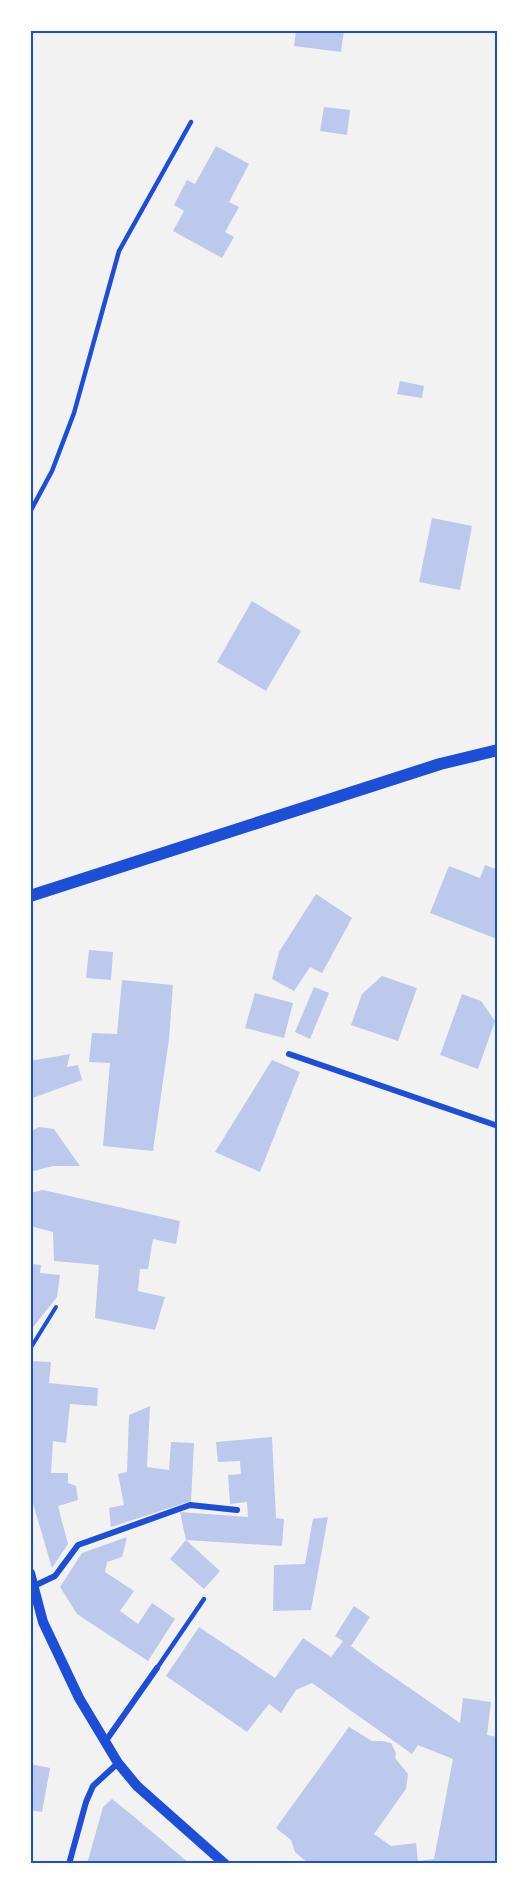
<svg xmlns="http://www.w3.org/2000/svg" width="528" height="1894" viewBox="0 0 528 1894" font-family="'Open Sans',sans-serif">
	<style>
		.building { fill: #bdc9ec }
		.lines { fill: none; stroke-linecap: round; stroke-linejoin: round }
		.path { stroke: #1d4ed8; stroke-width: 4 }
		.service { stroke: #1d4ed8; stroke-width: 4.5 }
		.minor { stroke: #1d4ed8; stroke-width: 6 }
		.tertiary { stroke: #1d4ed8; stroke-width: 10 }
		.secondary { stroke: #1d4ed8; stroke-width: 12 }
		.neatline { fill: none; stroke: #1d4ed8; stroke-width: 2 }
	</style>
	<rect width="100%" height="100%" fill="#f2f2f2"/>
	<g class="building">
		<path d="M296 30H344L341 52 294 46Z"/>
		<path d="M324 107 350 110 347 135 320 131Z"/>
		<path d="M216 146 249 164 229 202 239 207 225 232 234 237 222 258 173 231 184 211 174 205 187 180 195 184Z"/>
		<path d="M400 381 424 386 422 398 397 394Z"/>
		<path d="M432 518 472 526 460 590 419 582Z"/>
		<path d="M252 601 301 631 266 691 217 662Z"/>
		<path d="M485 865 498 870 497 939 430 913 449 866 480 878Z"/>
		<path d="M316 894 352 918 322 973 310 967 294 991 272 979 279 952Z"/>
		<path d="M89 950 113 952 111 980 86 978Z"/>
		<path d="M382 976 417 988 398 1041 351 1025 362 994Z"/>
		<path d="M122 980 173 985 169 1039 153 1151 103 1146 110 1063 89 1062 92 1033 117 1034Z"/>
		<path d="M314 987 329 993 310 1039 295 1032Z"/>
		<path d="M255 993 293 1003 284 1038 245 1028Z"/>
		<path d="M462 994 481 1001 495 1021 478 1069 440 1055Z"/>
		<path d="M70 1054 67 1067 78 1065 82 1080 30 1099V1061Z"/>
		<path d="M272 1060 300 1072 260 1172 215 1152Z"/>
		<path d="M39 1127 54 1129 80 1166H53L30 1172V1155H32L30 1132Z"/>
		<path d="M43 1190 180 1221 176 1244 153 1239 148 1269H140L138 1291 165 1297 155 1330 95 1318 99 1265 54 1261 53 1232 30 1226V1193Z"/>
		<path d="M30 1264 41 1265 40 1273 60 1275 57 1297 30 1331Z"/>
		<path d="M30 1361 51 1362 49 1383 98 1388 97 1406 70 1404 66 1443 53 1441 51 1473H68V1483L76 1486 78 1500 58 1506 68 1544 52 1568 30 1493Z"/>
		<path d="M150 1406 147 1467 169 1470 171 1442 194 1443 191 1501 111 1527 109 1508 124 1505 118 1474 127 1472 129 1415Z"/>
		<path d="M272 1437 276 1518 284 1519 282 1546 186 1540 180 1512 248 1517 247 1502 230 1504 228 1475 241 1474 240 1461 218 1462 216 1442Z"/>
		<path d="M328 1517 311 1610 273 1611 274 1565 305 1564 313 1519Z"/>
		<path d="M127 1537 122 1557 107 1562 105 1572 134 1591 120 1611 138 1624 152 1603 175 1619 148 1661 77 1614 60 1587 82 1553Z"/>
		<path d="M186 1540 220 1571 204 1589 170 1559Z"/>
		<path d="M354 1606 370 1617 351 1646 372 1662 460 1723 463 1698 491 1702 487 1735 498 1737V1864H309L295 1852 291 1840 276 1828 349 1727 372 1741H382L391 1743 396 1753 395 1758 408 1774 406 1789 374 1834 391 1846 416 1843 418 1861 434 1859 453 1759 418 1745 412 1754 312 1683 296 1690 281 1713 269 1704 247 1732 166 1676 199 1627 275 1678 303 1638 331 1657 343 1641 335 1636Z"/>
		<path d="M30 1764 50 1768 42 1812 30 1810Z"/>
		<path d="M112 1799 132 1815 190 1864H87L103 1807Z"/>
	</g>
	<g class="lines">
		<path class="path" d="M30 1349 56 1307"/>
		<g class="service">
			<path d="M30 512 52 471 74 413 119 251 191 122"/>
			<path d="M157 1668 204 1599"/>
		</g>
		<g class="minor">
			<path d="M289 1054 498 1126"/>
			<path d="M34 1586 55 1576 78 1545 190 1505 237 1510"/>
			<path d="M105 1742 157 1668"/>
			<path d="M69 1864 86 1802 93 1786 118 1763"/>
		</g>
		<path class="tertiary" d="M30 1573 43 1622 79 1698 118 1763 137 1786 225 1864"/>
		<path class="secondary" d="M30 896 440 764 498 750"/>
	</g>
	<rect width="528" height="1894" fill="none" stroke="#ffffff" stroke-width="63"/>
	<rect x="32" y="32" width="464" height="1830" class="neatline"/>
</svg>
